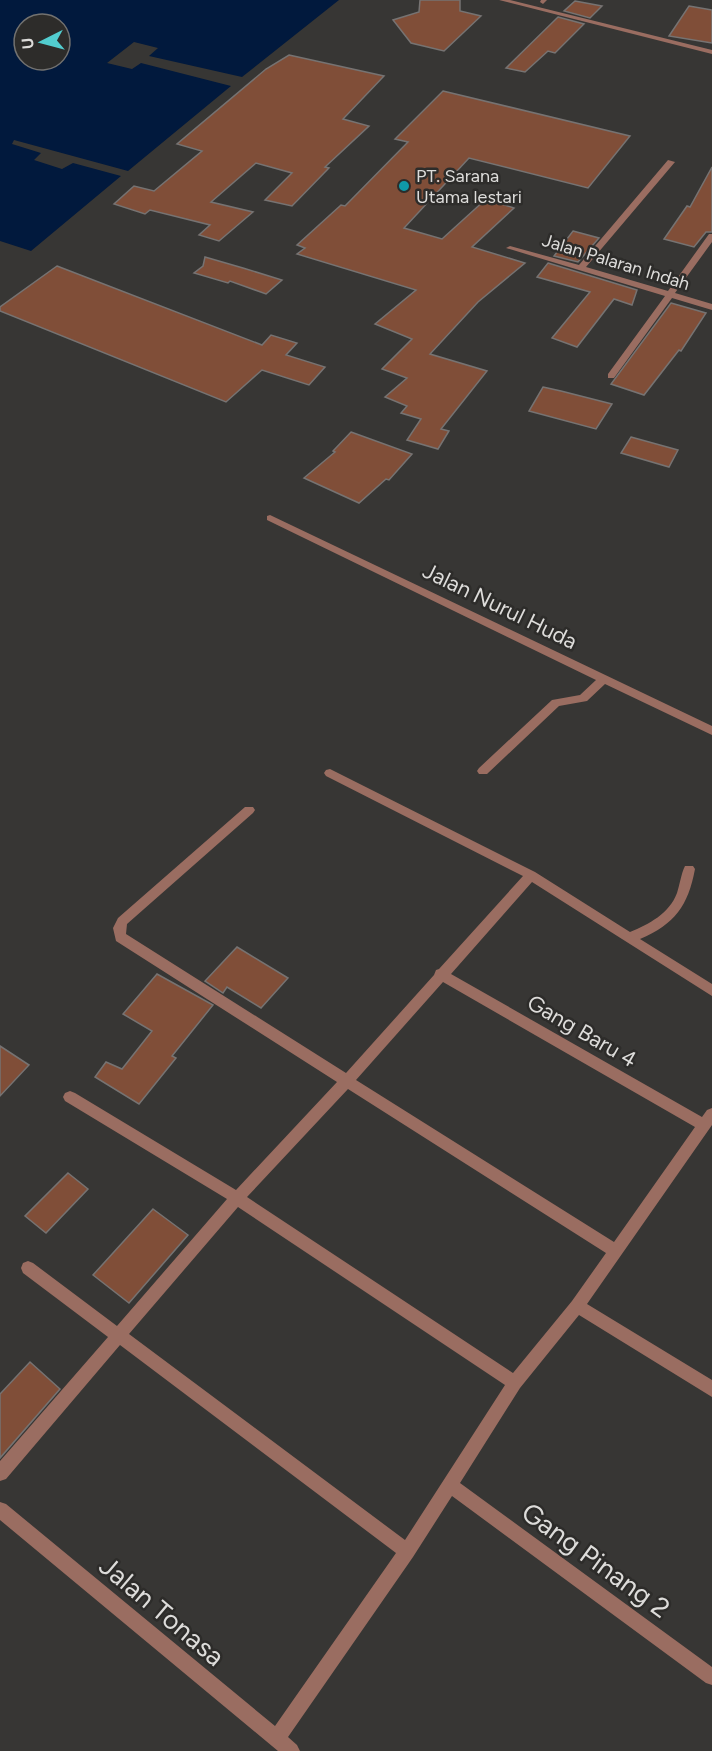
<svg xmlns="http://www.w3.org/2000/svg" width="712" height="1751" viewBox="0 0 712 1751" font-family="Figtree,sans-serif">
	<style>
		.water { fill: #01193d; fill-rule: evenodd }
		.building { fill: #804e38; stroke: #767372; stroke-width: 1.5 }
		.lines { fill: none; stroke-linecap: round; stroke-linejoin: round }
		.minor { fill: #9a6d61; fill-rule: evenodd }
		.culture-dot { fill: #0f9aa8; stroke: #2d2c2a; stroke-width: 2 }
		.labels { text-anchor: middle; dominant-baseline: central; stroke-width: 5; stroke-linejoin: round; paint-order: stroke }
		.far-poi-label { font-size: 18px; fill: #dddcda; stroke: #2d2c2a; text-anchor: start }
		.far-street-label { font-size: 18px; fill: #dddcda; stroke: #2d2c2a }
		.street-label { font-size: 22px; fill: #dddcda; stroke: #2d2c2a }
		.near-street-label { font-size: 27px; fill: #dddcda; stroke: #2d2c2a }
	</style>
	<rect width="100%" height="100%" fill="#373634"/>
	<path class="water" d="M0 0H339L242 77 149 56 158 48 134 42 107 63 132 69 141 63 231 86 128 171 14 140 12 144 41 153 34 160 62 169 73 163 121 176 31 251 0 241ZM24 24H60V60H24Z"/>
	<g class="building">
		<path d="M420 0H460V11L481 16 444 51 411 43 393 20 419 12Z"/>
		<path d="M575 1 602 6 590 18 564 11Z"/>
		<path d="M689 6 712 10V43L669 36Z"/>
		<path d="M558 17 584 24 555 53 548 51 525 72 506 68Z"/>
		<path d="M289 55 384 76 343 119 369 126 325 167 329 168 292 206 265 200 292 173 256 163 211 202 253 212 219 241 199 235 210 225 150 210 145 214 114 204 134 186 154 191 202 151 177 144 266 69Z"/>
		<path d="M443 91 630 136 588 188 469 158 404 228 442 239 486 199 514 208 472 247 525 263 478 302 430 354 487 371 441 429 449 431 438 449 407 440 421 419 401 413 407 406 385 397 407 378 382 369 412 339 375 324 416 290 297 254 305 248 297 245 341 205 345 206 408 142 395 139Z"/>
		<path d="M712 167V232H706L694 247 664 239 687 206 690 207Z"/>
		<path d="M573 231 599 238 578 262 554 256Z"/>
		<path d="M205 257 243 268 282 280 266 294 230 281 228 283 194 273 203 266Z"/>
		<path d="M548 263 637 290 632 305 614 299 577 347 552 338 590 292 537 277Z"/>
		<path d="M57 266 262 345 271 335 297 343 286 355 325 367 309 385 262 370 226 402 0 311V307Z"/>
		<path d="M671 303 706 313 681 351 679 350 644 395 611 384Z"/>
		<path d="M543 387 561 391 612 404 596 429 529 411Z"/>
		<path d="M351 432 412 454 389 480 386 479 359 503 304 478 335 452 333 451Z"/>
		<path d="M631 437 678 450 669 467 621 453Z"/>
		<path d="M237 947 288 978 261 1008 227 987 223 993 205 981Z"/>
		<path d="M157 974 213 1005 172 1056 176 1058 139 1104 95 1077 106 1062 122 1069 152 1031 123 1014Z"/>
		<path d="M0 1046 29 1065 0 1096Z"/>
		<path d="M68 1173 88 1189 46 1233 25 1216Z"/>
		<path d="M153 1209 188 1235 129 1303 93 1275Z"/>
		<path d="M30 1362 60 1389 0 1458V1394Z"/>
	</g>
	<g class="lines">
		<g class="minor">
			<path d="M499 0H510L712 50V54Z"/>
			<path d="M541 0H547L543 4 540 2Z"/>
			<path d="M668 160 675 162 586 267 668 291 709 234H712V242L675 293 712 304V310L672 298 614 378H608V374L665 296 506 248 510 246 579 265Z"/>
			<path d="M270 515 712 726V735L605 684 587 701 559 706 487 774H479L477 771 479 768 552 700 580 695 596 680 267 520V516Z"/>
			<path d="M330 769 535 872 630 932C649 924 669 914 677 893 680 884 681 874 685 866H693L695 869C688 906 675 924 640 939L712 984V996L532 882 451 974 702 1117 707 1110 712 1108V1125L587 1304 712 1380V1397L579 1315 520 1388 460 1483 712 1667V1685L706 1683 452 1496 413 1557 288 1737 297 1745 300 1751H278L0 1520V1502L6 1504 275 1726 396 1553 120 1345 6 1479 0 1481V1461L108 1337 23 1273 21 1268 23 1263 28 1261 33 1263 117 1326 227 1199 65 1101 63 1097 65 1093 70 1091 75 1093 236 1190 337 1082 116 941 113 928 118 918 245 807H253L255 810 253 813 127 924 126 934 346 1073 434 975 436 970 439 969 523 876 326 776 324 773 326 770ZM443 982 695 1127 614 1242 356 1080ZM348 1089 606 1253 572 1301 513 1373 247 1197ZM238 1207 505 1385 405 1540 129 1334Z"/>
		</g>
	</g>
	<circle class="culture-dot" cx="404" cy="186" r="6"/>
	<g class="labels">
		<g class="far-poi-label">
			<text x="416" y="176">PT. Sarana<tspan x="416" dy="21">Utama lestari</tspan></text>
		</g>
		<g class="far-street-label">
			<text transform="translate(616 262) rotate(17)">Jalan Palaran Indah</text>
		</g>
		<g class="street-label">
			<text transform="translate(500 606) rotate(26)">Jalan Nurul Huda</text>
			<text transform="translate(582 1031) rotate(30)">Gang Baru 4</text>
		</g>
		<g class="near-street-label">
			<text transform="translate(596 1560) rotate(36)">Gang Pinang 2</text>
			<text transform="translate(162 1611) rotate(40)">Jalan Tonasa</text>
		</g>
	</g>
	<g transform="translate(42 42) rotate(264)"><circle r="28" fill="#2d2c2a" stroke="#737270" stroke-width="1.5"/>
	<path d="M0-4.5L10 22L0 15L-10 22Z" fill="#52cdcf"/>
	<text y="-9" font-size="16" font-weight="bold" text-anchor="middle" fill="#dddcda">U</text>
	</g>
</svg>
